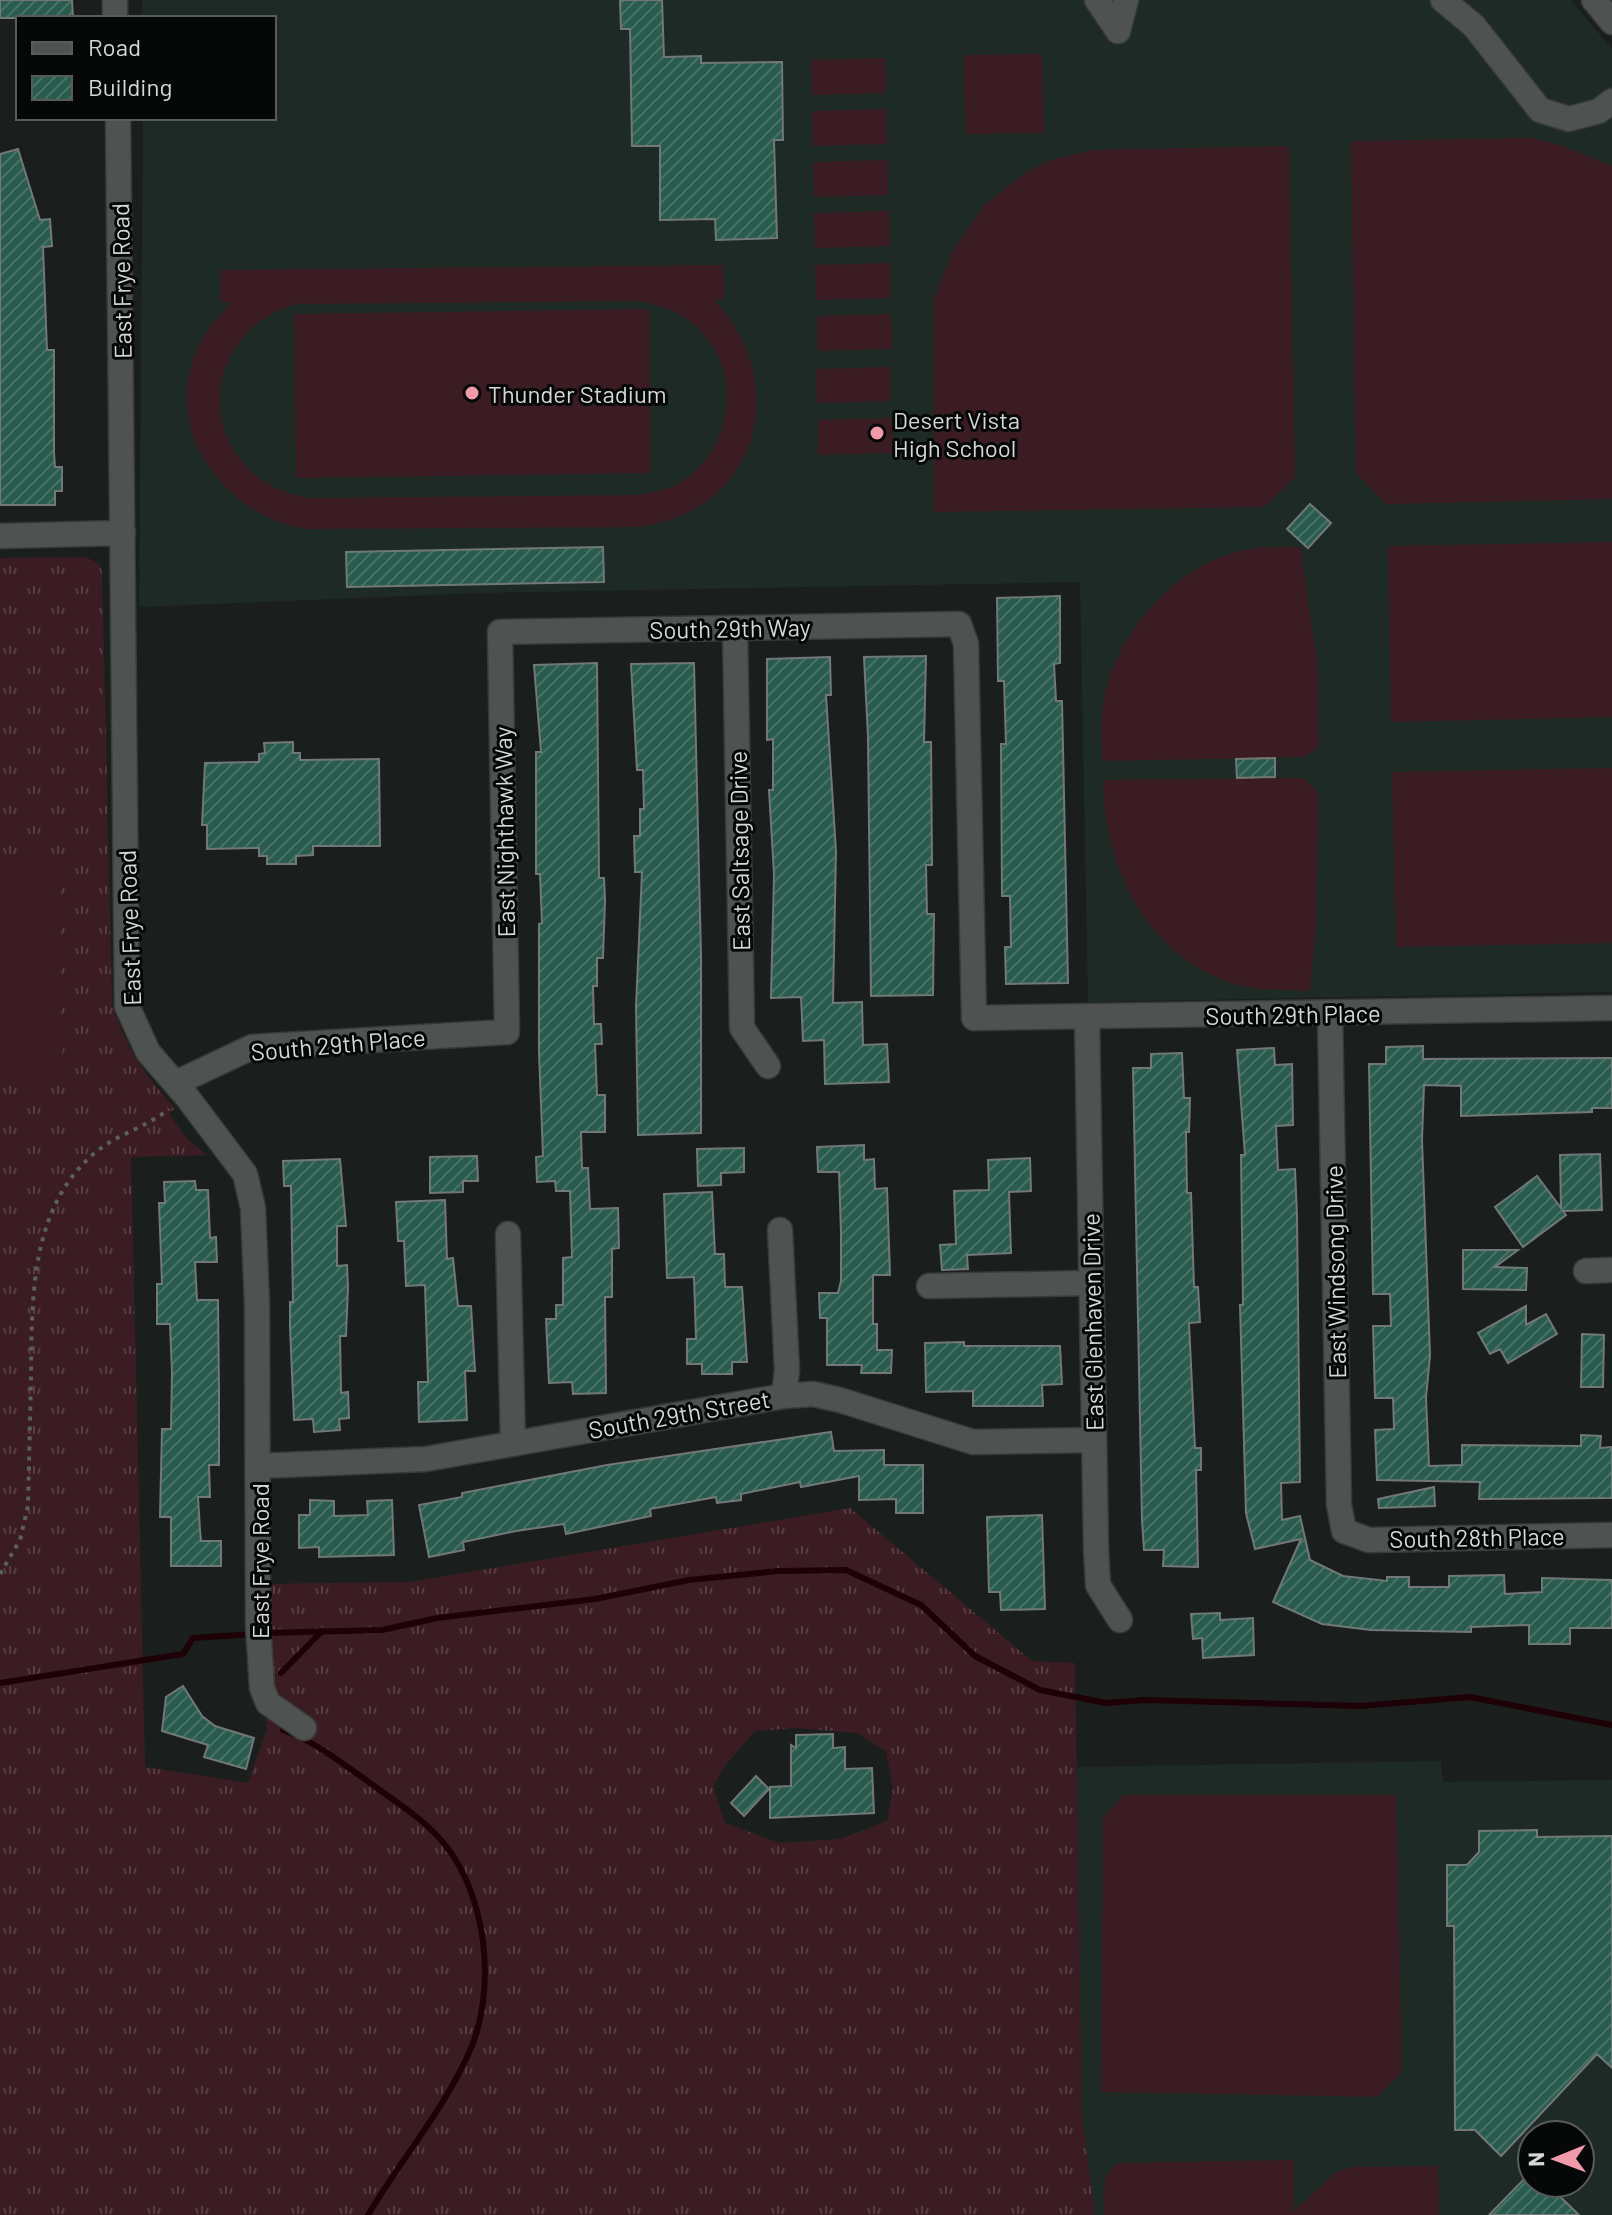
<svg xmlns="http://www.w3.org/2000/svg" width="1612" height="2215" viewBox="0 0 1612 2215" font-family="Barlow,sans-serif">
	<style>
		.built { fill: #1e2a26; fill-rule: evenodd }
		.grass { fill: url(#grass-tufts); fill-rule: evenodd }
		.pitch { fill: #3c1c23; fill-rule: evenodd }
		.lines { fill: none; stroke-linecap: round; stroke-linejoin: round }
		.stream { stroke: #1e0007; stroke-width: 6 }
		.building { fill: url(#building-hatch); stroke: #727876; stroke-width: 2 }
		.minor-casing { stroke: #373b39; stroke-width: 27 }
		.path { stroke: #5a5f5d; stroke-width: 4; stroke-dasharray: 4 6; stroke-linecap: butt }
		.minor { stroke: #4e5351; stroke-width: 24 }
		.poi-dot { fill: #f39aaa; stroke: #060808; stroke-width: 3 }
		.labels { text-anchor: middle; dominant-baseline: central; stroke-width: 6; stroke-linejoin: round; paint-order: stroke }
		.street-label { font-size: 24px; fill: #d5d8d7; stroke: #060808 }
		.poi-label { font-size: 24px; fill: #d5d8d7; stroke: #060808; text-anchor: start }
	</style>
	<defs>
		<pattern id="grass-tufts" width="24" height="20" patternUnits="userSpaceOnUse" patternTransform="scale(2)"><rect width="24" height="20" fill="#3c1c23"/><path d="M3 7l-1-3M5 7V3M7 7l1-3M15 17l-1-3M17 17v-4M19 17l1-3" fill="none" stroke="#573c42"/></pattern>
		<pattern id="building-hatch" width="6" height="6" patternUnits="userSpaceOnUse" patternTransform="scale(2)"><rect width="6" height="6" fill="#295b4e"/><path d="M-1 1l2-2M0 6l6-6M5 7l2-2" fill="none" stroke="#477267"/></pattern>
	</defs>
	<rect width="100%" height="100%" fill="#1a1f1d"/>
	<g class="built">
		<path d="M142 0H1571L1612 49V992L1088 1002 1080 582 481 593 139 607 143 118H274V18H142Z"/>
		<path d="M1441 1761 1443 1782 1612 1780V2215H1095L1082 2115 1075 1767ZM1532 2135H1580V2183H1532Z"/>
	</g>
	<path class="grass" d="M86 557 99 564 102 571 112 1004C125 1047 145 1075 175 1108L169 1114 188 1140 207 1155 131 1157 145 1767 248 1783 267 1729 262 1688 258 1584 410 1582 850 1508 1032 1661 1075 1663 1082 2115 1095 2215H0V558ZM796 1728 857 1733 886 1751 893 1788 887 1821 841 1839 779 1843 725 1823 713 1787 723 1768 755 1731Z"/>
	<g class="pitch">
		<path d="M1042 54 1044 133 965 134 964 55Z"/>
		<path d="M885 58 886 93 812 95 811 60Z"/>
		<path d="M886 109 887 144 813 146 812 111Z"/>
		<path d="M1531 138 1560 145 1612 166V499L1386 504 1356 473 1351 141Z"/>
		<path d="M1289 146 1295 477 1264 507 933 512V302L953 251 984 205 1027 172 1054 159 1094 150Z"/>
		<path d="M887 160 888 195 814 197 813 162Z"/>
		<path d="M889 211 890 246 815 248 814 213Z"/>
		<path d="M890 263 891 298 816 300 815 265Z"/>
		<path d="M723 265 725 298 714 300C794 384 757 514 637 527L306 529C218 514 155 420 204 336 211 324 222 313 231 303L220 302 221 270ZM639 301C657 305 676 310 691 322 743 362 737 448 681 482 669 490 653 492 639 495L308 498C197 480 189 336 296 304Z"/>
		<path d="M649 309 651 473 296 478 294 314Z"/>
		<path d="M891 314 892 349 817 351V316Z"/>
		<path d="M890 367 891 401 817 403 816 369Z"/>
		<path d="M892 418 893 453 818 455V420Z"/>
		<path d="M1612 542V717L1391 722 1388 546Z"/>
		<path d="M1300 547 1317 660 1319 747 1304 757 1102 761C1102 741 1100 720 1104 699 1116 637 1167 575 1227 555 1250 546 1276 547 1300 547Z"/>
		<path d="M1612 768V943L1396 947 1392 772Z"/>
		<path d="M1304 778 1318 792 1316 927 1310 991C1279 990 1246 991 1218 978 1139 944 1105 861 1103 780Z"/>
		<path d="M0 852 60 874 59 980 63 1050 59 1067 51 1077 32 1084 0 1081Z"/>
		<path d="M1123 1795H1396L1402 2072 1377 2097 1101 2092 1103 1818Z"/>
		<path d="M1294 2160 1293 2212 1336 2172 1353 2167 1438 2166 1439 2215H1104L1105 2178 1116 2163Z"/>
	</g>
	<g class="lines">
		<g class="stream">
			<path d="M265 1633 382 1630 437 1618 595 1599 689 1580 778 1571 846 1570 921 1605 975 1656 1040 1690 1106 1703 1144 1700 1361 1706 1470 1697 1612 1725"/>
			<path d="M281 1673 322 1631"/>
			<path d="M0 1683 183 1654 193 1638 254 1634"/>
			<path d="M283 1730C314 1741 340 1762 366 1780 394 1801 424 1818 446 1846 488 1899 497 1994 468 2055 442 2112 400 2161 368 2215"/>
		</g>
	</g>
	<g class="building">
		<path d="M0 0H72L73 18H0Z"/>
		<path d="M620 0H662L664 57 701 56V63L782 62 783 140H774L777 238 716 240 715 219 660 220V146H632L630 29H621Z"/>
		<path d="M18 149 40 220 50 219 52 246 43 247 47 350H54V453L55 467H62V491H55V505H0V154Z"/>
		<path d="M1310 504 1331 523 1308 548 1287 529Z"/>
		<path d="M603 547 604 582 347 587 346 552Z"/>
		<path d="M1060 596V663L1054 664 1056 701H1062L1068 983 1006 984 1005 947H1011L1010 896H1002L1001 744H1006L1004 681H998L997 598Z"/>
		<path d="M926 656 924 742H931L932 865H926L927 914H934L933 995 871 996 868 737 864 657Z"/>
		<path d="M830 657 831 695H826L836 851 833 1003 862 1002 863 1045 887 1044 889 1082 825 1084 824 1040 803 1041 801 997 771 998 774 874 769 790H773V739L767 740V659Z"/>
		<path d="M597 663 599 878H604L605 900 603 958H597V986H593L594 1024H601L602 1044H595L597 1095H605V1132H581L582 1168H588L590 1209 618 1208 619 1248 612 1249V1297H605L606 1393 573 1394 572 1382 549 1383 546 1319H556V1305H563V1258L572 1257 570 1191H556L555 1181 537 1182 536 1157 543 1156 539 1052V924L542 923 540 874H536V752H541L534 665Z"/>
		<path d="M694 663 701 956V1133L638 1135 636 1007 642 872H635L634 836H640V809H644L643 770H637L631 664Z"/>
		<path d="M293 742V753H300V760L379 759 380 846H313V855L296 856V864H267V856H259V848L207 849V825H202L205 763 259 762V754L265 753 264 743Z"/>
		<path d="M1275 758V777L1237 778 1236 759Z"/>
		<path d="M1423 1046V1059L1612 1058V1108H1592V1112L1461 1116V1086L1424 1085 1422 1140 1430 1355 1426 1398 1429 1466 1462 1465V1445L1581 1446V1435L1601 1436 1600 1448 1612 1447V1498L1479 1499 1480 1482 1377 1480 1375 1430 1394 1429 1393 1398H1375L1373 1326H1391L1390 1294H1373L1369 1064H1386V1047Z"/>
		<path d="M1274 1048 1275 1065 1292 1064 1293 1125 1276 1126 1278 1170 1295 1169 1297 1216 1300 1482 1281 1483 1282 1520 1300 1516 1310 1560 1343 1576 1387 1581V1577H1409V1587H1449V1576L1504 1575 1505 1594 1542 1592V1578L1612 1580V1628H1570V1644H1529V1625L1471 1627V1632L1371 1630 1322 1624 1273 1602 1301 1539 1255 1549 1246 1513 1240 1305H1243L1241 1155H1245L1237 1050Z"/>
		<path d="M1182 1053 1184 1098H1190L1189 1132H1186L1187 1193H1191L1194 1287H1198L1200 1322 1189 1323 1195 1448H1201V1470H1196L1198 1567 1163 1566 1164 1550H1144L1142 1520 1133 1068H1151V1054Z"/>
		<path d="M864 1145V1160L874 1159 875 1189 887 1188 890 1275H873V1324H877V1350H892L891 1373H861L862 1365H827V1318H820L819 1293H838L841 1281V1232L839 1172H818L817 1147Z"/>
		<path d="M744 1148V1172L721 1173V1185L698 1186 697 1149Z"/>
		<path d="M1600 1154 1602 1210 1563 1211 1566 1215 1523 1247 1495 1207 1537 1176 1561 1208 1560 1155Z"/>
		<path d="M477 1156 478 1181H463V1192L430 1193V1157Z"/>
		<path d="M1030 1158 1031 1191 1009 1192 1011 1253 967 1255 968 1269 942 1270 940 1245 956 1244 954 1191 989 1190 988 1160Z"/>
		<path d="M340 1159 346 1226H337V1266L347 1265 348 1287 346 1336H340L341 1393 348 1392 349 1418 339 1419 340 1430 314 1432 313 1419 294 1420 290 1327V1302H293L291 1186H284L283 1161Z"/>
		<path d="M195 1181 196 1190H208L210 1238 216 1237 217 1262H195L197 1300H218L219 1393V1465H209L210 1497H198L200 1530 201 1541H221V1566H171V1517H160L162 1429H171L172 1372 170 1324H157V1284H162L159 1203H165L164 1182Z"/>
		<path d="M712 1192 715 1254H724L725 1287H742L747 1362H732V1374H702V1364H687V1339H696L694 1277 667 1278 664 1194Z"/>
		<path d="M445 1200 447 1259 453 1258 458 1306H471L475 1371H465L467 1420 419 1422 418 1382H428L425 1285 406 1286 404 1241H398L396 1202Z"/>
		<path d="M1463 1250H1518L1495 1267 1527 1268 1526 1290 1463 1289Z"/>
		<path d="M1526 1306V1325L1546 1314 1557 1334 1508 1363 1500 1349 1490 1354 1478 1333Z"/>
		<path d="M1582 1334 1604 1335 1603 1387H1581Z"/>
		<path d="M964 1342V1346H1060L1062 1384 1042 1385 1043 1406H973V1391L926 1392 925 1343Z"/>
		<path d="M831 1432 834 1451 884 1450V1465H923V1513H896V1499L859 1500V1476L801 1487 800 1482 741 1494V1500L717 1503 716 1497 650 1509 651 1516 566 1534 564 1524 516 1531 463 1542 464 1550 429 1557 419 1505 462 1497V1493L607 1465Z"/>
		<path d="M1434 1487 1435 1506 1379 1508 1378 1499Z"/>
		<path d="M310 1500 334 1501V1516L368 1515 367 1501 392 1500 394 1555 319 1557V1547L299 1548V1515H310Z"/>
		<path d="M1042 1515 1045 1609 1001 1610 1000 1592H989L987 1517Z"/>
		<path d="M1220 1613V1620L1253 1618 1254 1655 1203 1658 1202 1638 1193 1639 1191 1614Z"/>
		<path d="M183 1686 202 1716 215 1726 254 1738 246 1769 204 1757 208 1745 162 1731 166 1697Z"/>
		<path d="M833 1734V1748L845 1747V1769L872 1768 874 1813 770 1818V1787L791 1786V1745L796 1748V1735Z"/>
		<path d="M756 1776 769 1789 744 1816 731 1803Z"/>
		<path d="M1537 1830V1837L1612 1836V2068L1597 2054 1501 2156 1475 2130H1455L1454 1926H1447V1865H1467L1479 1852V1831Z"/>
		<path d="M1532 2171V2183H1546L1579 2215H1489Z"/>
	</g>
	<g class="lines">
		<g class="minor-casing">
			<g id="minor">
				<path d="M115 0V18"/>
				<path d="M1097 0 1118 31"/>
				<path d="M1443 0 1474 26 1540 110 1569 119 1599 111 1612 101"/>
				<path d="M1594 0 1612 22"/>
				<path d="M1118 31 1126 0"/>
				<path d="M118 118 127 1006 148 1052 187 1097 245 1174 253 1208 257 1305 258 1625 262 1688 268 1703 304 1728"/>
				<path d="M0 536 123 533"/>
				<path d="M735 628 742 1028 768 1066"/>
				<path d="M1330 1013 1339 1505 1344 1531 1369 1540 1612 1535"/>
				<path d="M1087 1018 1096 1548 1098 1585 1120 1620"/>
				<path d="M176 1083 252 1047 507 1032 500 632 959 624 966 644 974 1018 1612 1008"/>
				<path d="M780 1230 787 1370 784 1396"/>
				<path d="M508 1234 513 1444"/>
				<path d="M1586 1271 1612 1270"/>
				<path d="M929 1286 1091 1283"/>
				<path d="M259 1466 426 1459 784 1396 813 1394 840 1400 973 1442 1094 1440"/>
			</g>
		</g>
		<path class="path" d="M0 1574 20 1540 28 1506C29 1464 30 1421 31 1378 32 1300 29 1207 96 1152 117 1134 147 1127 169 1109"/>
		<use href="#minor" class="minor"/>
	</g>
	<g class="poi-dot">
		<circle cx="472" cy="393" r="8"/>
		<circle cx="877" cy="433" r="8"/>
	</g>
	<g class="labels">
		<g class="street-label">
			<text transform="translate(121 281) rotate(-91)">East Frye Road</text>
			<text transform="translate(730 628) rotate(-1)">South 29th Way</text>
			<text transform="translate(504 832) rotate(-91)">East Nighthawk Way</text>
			<text transform="translate(739 851) rotate(-91)">East Saltsage Drive</text>
			<text transform="translate(129 928) rotate(-92)">East Frye Road</text>
			<text transform="translate(1293 1014) rotate(-1)">South 29th Place</text>
			<text transform="translate(338 1044) rotate(-5)">South 29th Place</text>
			<text transform="translate(1335 1272) rotate(-91)">East Windsong Drive</text>
			<text transform="translate(1092 1322) rotate(-91)">East Glenhaven Drive</text>
			<text transform="translate(679 1414) rotate(-10)">South 29th Street</text>
			<text transform="translate(1477 1537) rotate(-1)">South 28th Place</text>
			<text transform="translate(259 1561) rotate(-90)">East Frye Road</text>
		</g>
		<g class="poi-label">
			<text x="488" y="393">Thunder Stadium</text>
			<text x="893" y="419">Desert Vista<tspan x="893" dy="28">High School</tspan></text>
		</g>
	</g>
	<rect x="16" y="16" width="260" height="104" fill="#060808" stroke="#595b5b" stroke-width="2"/>
	<rect x="32" y="42" width="40" height="12" fill="#4e5351" stroke="#595b5b" stroke-width="2"/>
	<text x="88" y="56" font-size="24" fill="#d5d8d7">Road</text>
	<rect x="32" y="76" width="40" height="24" fill="url(#building-hatch)" stroke="#595b5b" stroke-width="2"/>
	<text x="88" y="96" font-size="24" fill="#d5d8d7">Building</text>
	<g transform="translate(1556 2159) rotate(269)"><circle r="38" fill="#060808" stroke="#595b5b" stroke-width="2"/>
	<path d="M0-6L14 30L0 20L-14 30Z" fill="#f39aaa"/>
	<text y="-12" font-size="22" font-weight="bold" text-anchor="middle" fill="#d5d8d7">N</text>
	</g>
</svg>
